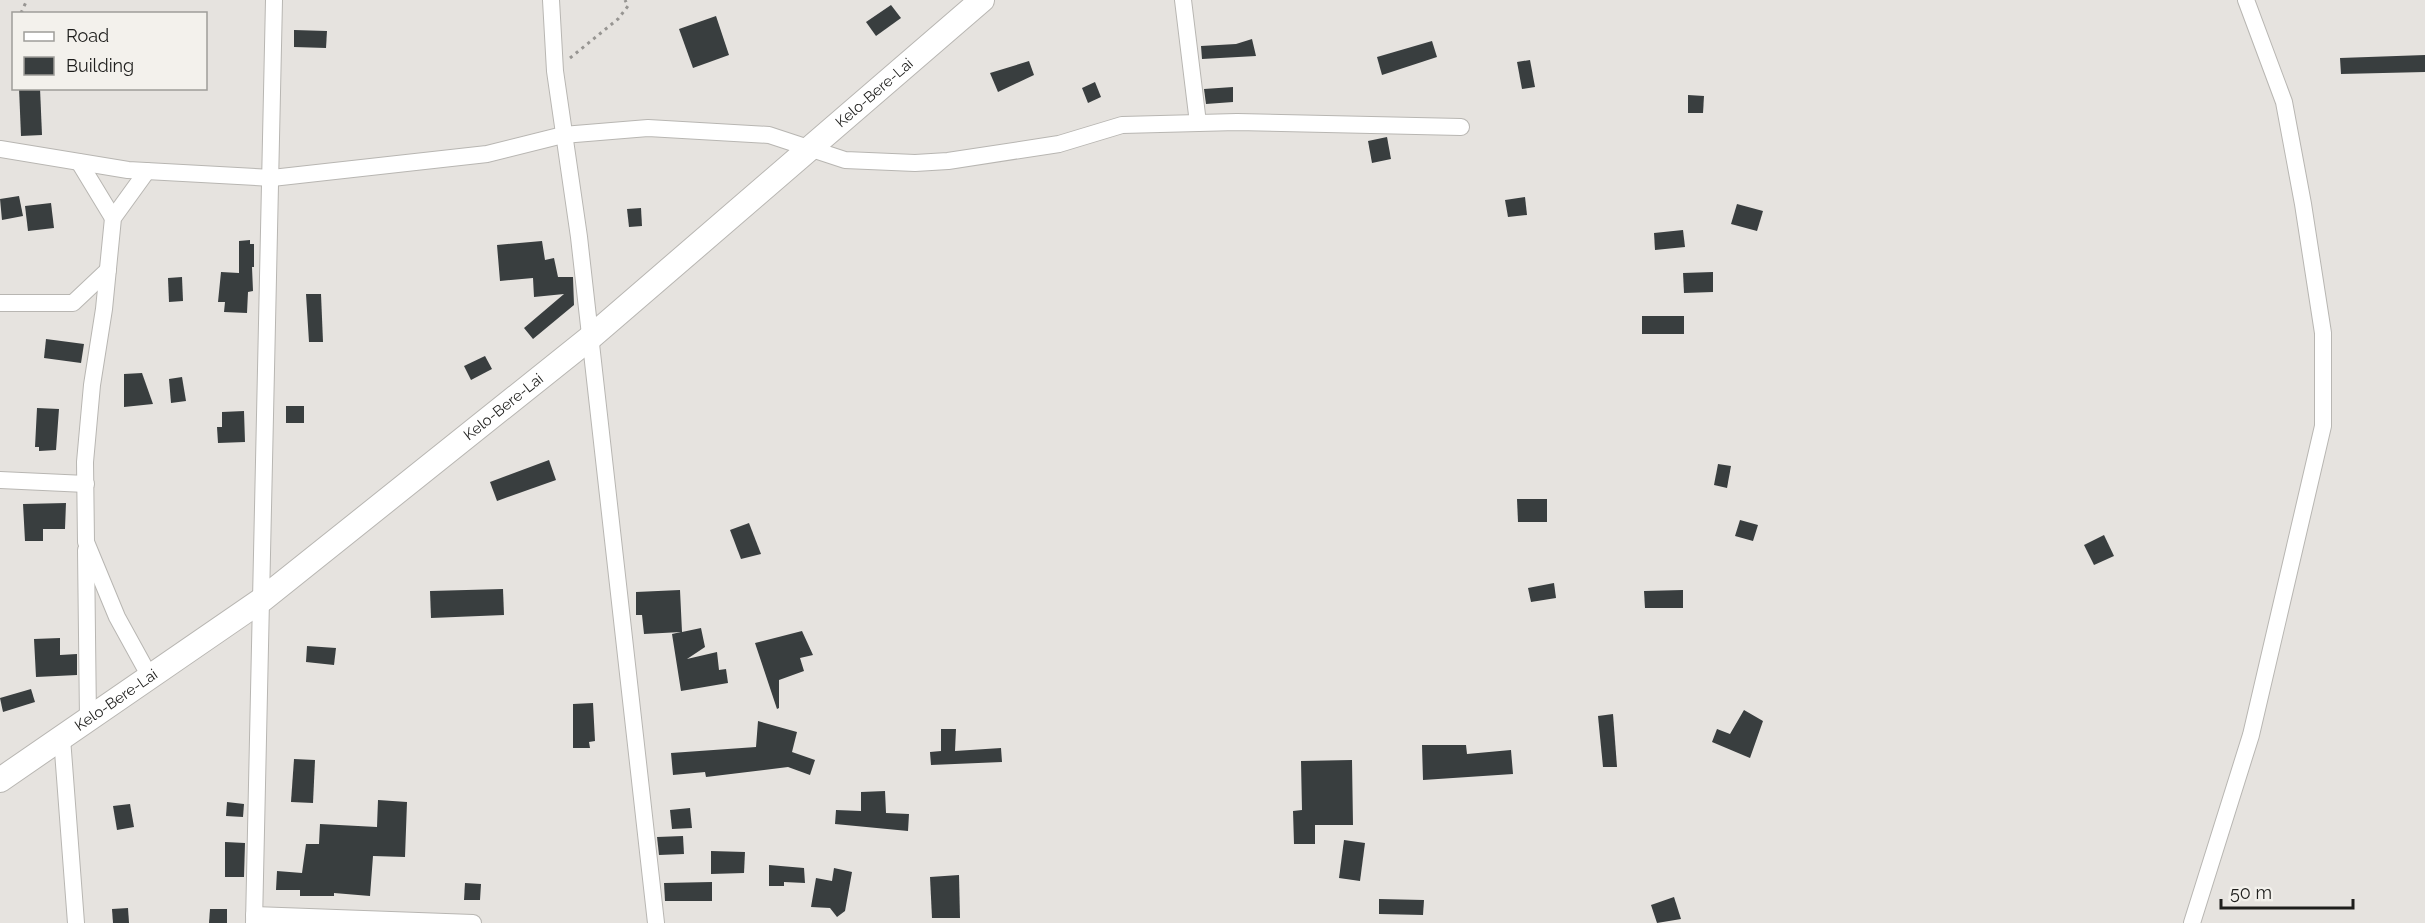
<svg xmlns="http://www.w3.org/2000/svg" width="2425" height="923" viewBox="0 0 2425 923" font-family="Raleway,sans-serif">
	<style>
		.building { fill: #393e3f }
		.lines { fill: none; stroke-linecap: round; stroke-linejoin: round }
		.street-casing { stroke: #b8b6b2; stroke-width: 18 }
		.secondary-casing { stroke: #b8b6b2; stroke-width: 26 }
		.path { stroke: #979592; stroke-width: 3; stroke-dasharray: 3 4.5; stroke-linecap: butt }
		.street { stroke: #fff; stroke-width: 16 }
		.secondary { stroke: #fff; stroke-width: 24 }
		.labels { text-anchor: middle; dominant-baseline: central; stroke-width: 6; stroke-linejoin: round; paint-order: stroke }
		.street-label { font-size: 15px; fill: #1e1e1c; stroke: #f3f1ec }
	</style>
	<rect width="100%" height="100%" fill="#e6e3df"/>
	<g class="building">
		<path d="M891 5 901 18 876 36 866 22Z"/>
		<path d="M716 16 729 55 693 68 679 29Z"/>
		<path d="M294 30 327 31 326 48 294 47Z"/>
		<path d="M1252 39 1256 56 1202 59 1201 46 1236 44Z"/>
		<path d="M1432 41 1437 57 1382 75 1377 57Z"/>
		<path d="M2425 55V72L2341 74 2340 58Z"/>
		<path d="M1530 60 1535 87 1522 89 1517 62Z"/>
		<path d="M1029 61 1034 75 998 92 990 73Z"/>
		<path d="M1095 82 1101 97 1088 103 1082 88Z"/>
		<path d="M1233 87V102L1206 104 1204 89Z"/>
		<path d="M19 88H40L42 135 21 136Z"/>
		<path d="M1688 95 1704 96 1703 113H1688Z"/>
		<path d="M1387 137 1391 159 1372 163 1368 141Z"/>
		<path d="M19 196 23 216 2 220 0 199Z"/>
		<path d="M1525 197 1527 215 1508 217 1505 200Z"/>
		<path d="M51 203 54 228 28 231 25 206Z"/>
		<path d="M1737 204 1763 211 1757 231 1731 224Z"/>
		<path d="M641 208 642 226 629 227 627 209Z"/>
		<path d="M1683 230 1685 247 1655 250 1654 233Z"/>
		<path d="M250 240V244H254V267H252L253 291 248 292 247 313 224 312 225 302H218L221 272 239 273V241Z"/>
		<path d="M542 241 545 260 554 258 558 277H573L574 305 533 339 524 328 564 294 534 297 533 278 500 281 497 245Z"/>
		<path d="M1713 272V292L1684 293 1683 273Z"/>
		<path d="M182 277 183 301 169 302 168 278Z"/>
		<path d="M306 294H321L323 342H309Z"/>
		<rect x="1642" y="316" width="42" height="18"/>
		<path d="M46 339 84 344 81 363 44 358Z"/>
		<path d="M485 356 492 369 471 380 464 366Z"/>
		<path d="M142 373 153 404 124 407V374Z"/>
		<path d="M182 377 186 401 171 403 169 379Z"/>
		<rect x="286" y="406" width="18" height="17"/>
		<path d="M37 408 59 409 56 450 39 451V447H35Z"/>
		<path d="M244 411 245 442 218 443 217 427H222V412Z"/>
		<path d="M549 460 556 480 497 501 490 482Z"/>
		<path d="M1718 464 1731 466 1727 488 1714 485Z"/>
		<path d="M1517 499H1547V522H1518Z"/>
		<path d="M66 503 65 529H43V541H25L23 504Z"/>
		<path d="M1740 520 1758 525 1753 541 1735 536Z"/>
		<path d="M749 523 761 554 741 559 730 530Z"/>
		<path d="M2104 535 2114 556 2094 565 2084 545Z"/>
		<path d="M1554 583 1556 598 1531 602 1528 588Z"/>
		<path d="M503 589 504 615 431 618 430 591Z"/>
		<path d="M680 590 682 632 701 628 705 647 687 659 717 652 719 670 726 669 728 683 681 691 672 634 681 632 644 634 642 615H636V592Z"/>
		<path d="M1683 590V608H1645L1644 591Z"/>
		<path d="M802 631 813 655 800 658 804 671 779 680V708L777 709 755 643Z"/>
		<path d="M60 638V655L77 654V675L36 677 34 639Z"/>
		<path d="M307 646 336 648 334 665 306 662Z"/>
		<path d="M31 689 35 702 3 712 0 698Z"/>
		<path d="M593 703 595 741 589 742 590 748H573V704Z"/>
		<path d="M1744 710 1763 721 1750 758 1712 742 1717 729 1730 734Z"/>
		<path d="M1613 714 1617 767H1603L1598 716Z"/>
		<path d="M758 721 797 732 792 752 815 760 810 775 788 767 706 777 705 772 673 775 671 753 756 747Z"/>
		<path d="M941 729H956L955 751 1001 748 1002 762 931 765 930 752 941 751Z"/>
		<path d="M1422 745H1466L1467 754 1511 750 1513 774 1423 780Z"/>
		<path d="M294 759 315 760 313 803 291 802Z"/>
		<path d="M1352 760 1353 825H1315V844H1294L1293 811 1302 810 1301 761Z"/>
		<path d="M885 791 886 813 909 814 908 831 835 824 836 810 861 811V792Z"/>
		<path d="M378 800 407 802 405 857 373 856 370 896 334 893V896H300V890H276L277 871 302 873 306 844H319L320 824 377 827Z"/>
		<path d="M227 802 244 804 243 817 226 816Z"/>
		<path d="M130 804 134 827 117 830 113 806Z"/>
		<path d="M690 808 692 828 672 829 670 810Z"/>
		<path d="M683 836 684 854 659 855 657 837Z"/>
		<path d="M1344 840 1365 843 1360 881 1339 878Z"/>
		<path d="M225 842 245 843 244 877H225Z"/>
		<path d="M711 851 745 852 744 873 711 874Z"/>
		<path d="M769 865 804 868 805 883 784 882V886H769Z"/>
		<path d="M834 868 852 872 845 911 837 917 830 908 811 907 816 878 832 881Z"/>
		<path d="M959 875 960 918H932L930 877Z"/>
		<path d="M712 882V901H665L664 883Z"/>
		<path d="M465 883 481 884 480 900H464Z"/>
		<path d="M1674 897 1681 919 1657 923 1651 905Z"/>
		<path d="M1379 899 1424 900 1423 915 1379 914Z"/>
		<path d="M128 908 129 923H113L112 909Z"/>
		<path d="M210 909H227V923H209Z"/>
	</g>
	<g class="lines">
		<g class="street-casing">
			<g id="street">
				<path d="M551 0 555 71 579 237 656 923"/>
				<path d="M1183 0 1198 123"/>
				<path d="M0 149 128 170 272 178 487 154 563 135 648 128 769 135 845 160 915 163 948 161 1059 144 1122 125 1237 122 1461 127"/>
				<path d="M79 162 113 218"/>
				<path d="M147 171 113 218 104 309 92 385 85 462 86 542 117 617 150 677"/>
				<path d="M0 303H73L108 270"/>
				<path d="M0 480 86 484"/>
				<path d="M86 550 88 720"/>
				<path d="M62 738 76 923"/>
				<path d="M254 915 473 923"/>
				<path d="M254 923 274 0"/>
				<path d="M2192 923 2251 735 2323 426V333L2303 204 2284 102 2246 0"/>
			</g>
		</g>
		<g class="secondary-casing">
			<g id="secondary">
				<path id="s1" d="M0 780 263 599 591 337 982 0"/>
			</g>
		</g>
		<g class="path">
			<path d="M21 13 27 0"/>
			<path d="M570 58 618 19 628 6 625 0"/>
		</g>
		<use href="#street" class="street"/>
		<use href="#secondary" class="secondary"/>
	</g>
	<g class="labels">
		<g class="street-label">
			<text stroke="none"><textPath href="#s1" startOffset="1113">Kelo-Bere-Lai</textPath></text>
			<text stroke="none"><textPath href="#s1" startOffset="627">Kelo-Bere-Lai</textPath></text>
			<text stroke="none"><textPath href="#s1" startOffset="141">Kelo-Bere-Lai</textPath></text>
		</g>
	</g>
	<rect x="12" y="12" width="195" height="78" fill="#f3f1ec" stroke="#9e9d99" stroke-width="1.5"/>
	<rect x="24" y="32" width="30" height="9" fill="#ffffff" stroke="#9e9d99" stroke-width="1.5"/>
	<text x="66" y="42" font-size="18" fill="#1e1e1c">Road</text>
	<rect x="24" y="57" width="30" height="18" fill="#393e3f" stroke="#9e9d99" stroke-width="1.5"/>
	<text x="66" y="72" font-size="18" fill="#1e1e1c">Building</text>
	<path d="M2221 899v9h132v-9" fill="none" stroke="#1e1e1c" stroke-width="3"/>
	<text x="2230" y="899" font-size="18" fill="#1e1e1c" stroke="#f3f1ec" stroke-width="4.5" paint-order="stroke">50 m</text>
</svg>
